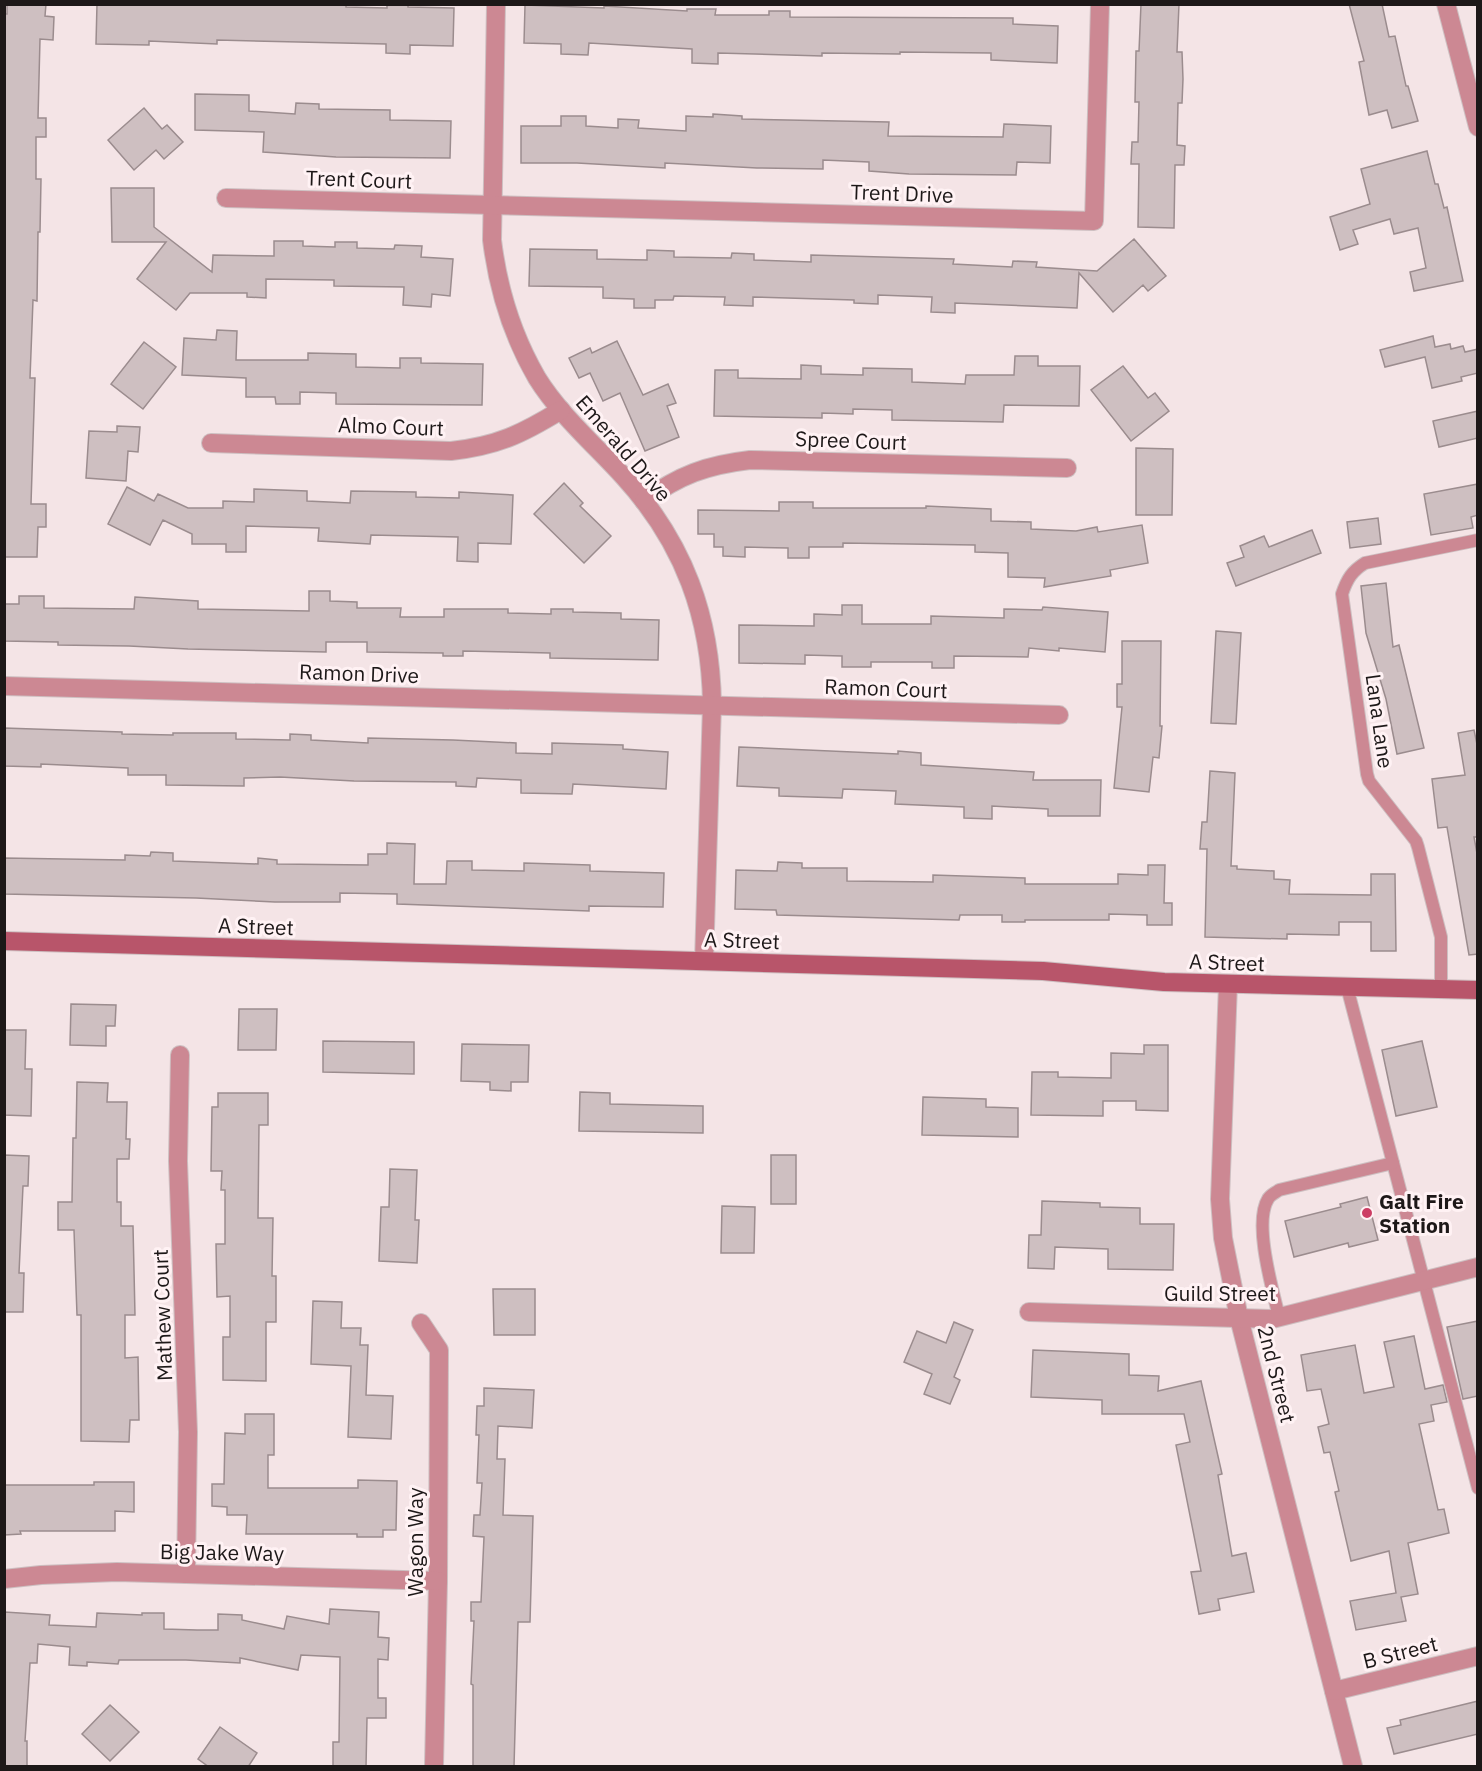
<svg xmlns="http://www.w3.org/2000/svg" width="1482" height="1771" viewBox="0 0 1482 1771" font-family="'IBM Plex Sans',sans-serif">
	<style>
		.building { fill: #cebfc1; stroke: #9b8c8e; stroke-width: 1.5 }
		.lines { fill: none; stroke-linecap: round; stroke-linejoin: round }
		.lane-casing { stroke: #cdbfc1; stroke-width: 14 }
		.street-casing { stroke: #cdbfc1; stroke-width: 20 }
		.secondary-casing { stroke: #cdbfc1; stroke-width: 20 }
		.lane { stroke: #cc8893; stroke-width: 12 }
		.street { stroke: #cc8893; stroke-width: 18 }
		.secondary { stroke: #b8556a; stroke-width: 18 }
		.poi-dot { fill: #cc3d64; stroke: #fff2f4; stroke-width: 2 }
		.labels { text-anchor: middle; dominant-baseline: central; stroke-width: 6; stroke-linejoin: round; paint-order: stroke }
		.street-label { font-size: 21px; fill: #1d1818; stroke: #fff2f4 }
		.poi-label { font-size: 21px; font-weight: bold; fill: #1d1818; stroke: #fff2f4; text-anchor: start }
	</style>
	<rect width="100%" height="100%" fill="#f4e4e6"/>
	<g class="building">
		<path d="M7 4H46L45 16 54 17 53 40 40 39 38 118H46V137H36V179H41L40 232H38L37 301 33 300 30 378H35L31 504H46V527H38L37 557H4V14H7Z"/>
		<path d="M97 4H346V7L387 8V4H408V7L454 8 453 46 410 45V54L386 53V44L217 40V44L149 41V45L96 44Z"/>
		<path d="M1141 4H1179L1177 52H1182L1183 79 1182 103H1178L1177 145 1185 146 1184 165H1175L1174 228 1138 227 1139 164H1131L1132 142H1138L1139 102H1135L1136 51H1139Z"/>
		<path d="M1349 4H1382L1389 37 1395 36 1406 86H1408L1418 121 1392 128 1387 110 1369 115 1359 62 1364 61Z"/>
		<path d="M525 5 604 8V6L687 11V9H716L715 15H769V11H790V17L1013 18V24L1058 26 1057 63 991 60V53L900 52V54L822 53V56L718 53V64L692 63V49L589 43 588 55 561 54V44L524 43Z"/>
		<path d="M195 94 249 95V111L295 114 296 103 319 104V109L390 110V120L451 121 450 158 336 157 263 152 264 132 195 130Z"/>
		<path d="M144 108 162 129 167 125 183 142 164 159 156 150 134 170 108 140Z"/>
		<path d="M713 114 742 116V119L889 122 888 136 1003 137 1004 124 1051 126 1050 163 1017 162 1016 175 909 174 869 171V162L823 160V169L757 168 665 163V168L577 163H521V126H561V116H586V126L618 128V119L639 120 638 128 686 131V116L713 117Z"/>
		<path d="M1427 151 1435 184H1438L1444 208 1447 207 1463 281 1414 291 1410 272 1426 268 1418 228 1394 234 1390 219 1353 230 1358 244 1340 250 1330 217 1370 204 1361 169Z"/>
		<path d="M111 188H154V227L212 272 213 255 274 256V241H303V246L335 247V242H357V248L394 249 395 245 422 246 421 257 453 259 450 296 432 294 431 307 403 305 404 287 334 286V280L266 279V298L247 297V293H190L176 310 137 279 166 242H112Z"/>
		<path d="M1134 239 1166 276 1148 291 1143 285 1113 312 1079 273 1077 308 955 303V313L931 312 932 297 878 295V304L854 303V300L753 297V306L724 305 725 297 674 296 673 300H655V308H634V299L603 298V287L529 286 530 249 597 250V259L647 260V250L674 251V257L731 258 732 253 754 254V260L811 262V255L954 259 953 264 1012 267 1013 261 1037 262 1036 267 1097 271Z"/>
		<path d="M217 330 237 331 236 360H308V353L356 354V367L400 368V358H421V363L483 364 482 405 336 404V393L300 392V404H276L275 397H246V378L182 375 184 338 216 340Z"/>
		<path d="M1433 336 1435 347 1450 344 1451 349 1463 346 1465 352 1478 349V373L1461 377 1462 381 1432 388 1425 357 1385 367 1380 350Z"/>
		<path d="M617 341 643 395 668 384 676 403 667 406 679 437 645 451 620 393 603 401 590 373 579 378 569 358 590 348 592 353Z"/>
		<path d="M144 342 176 367 143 409 111 384Z"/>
		<path d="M1015 356H1038V366H1080L1079 406 1004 405 1003 422 892 420V410L853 409V414L822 413V418L714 416 715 370H738V378L801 379V365L821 366V374L863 375V368L912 369V382L965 384 966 375H1014Z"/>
		<path d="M1123 366 1148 398 1155 393 1169 411 1131 441 1091 390Z"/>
		<path d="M1478 411V438L1439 447 1433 421Z"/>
		<path d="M117 426 140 427 138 452 128 451 126 481 86 478 89 431 117 432Z"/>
		<path d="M1136 448 1173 449 1172 515H1136Z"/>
		<path d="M564 483 583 503 580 506 611 536 584 563 534 514Z"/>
		<path d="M1478 484V515L1471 517 1473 528 1431 535 1424 494Z"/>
		<path d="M127 487 154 501 158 494 188 508H223V501L254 502V489L307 491V501L350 503 351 491 416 492V497L459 498V492L513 495 511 544 478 543V562L457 561 458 537 371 535 370 544 318 541 319 528 246 526V552H226V544H192V534L163 520 150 545 108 524Z"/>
		<path d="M779 502H813V508H926V506L991 509V521L1031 522V529L1076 531 1097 527 1098 532 1142 525 1148 563 1110 570 1111 576 1044 587 1045 578 1008 577V553L975 552V545L843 543V547H809V558H788V548L745 547V557L723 556V547H714V534H698V510L779 511Z"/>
		<path d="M1378 518 1381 544 1350 548 1347 522Z"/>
		<path d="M1312 530 1321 553 1236 586 1227 563 1244 557 1240 546 1264 536 1269 547Z"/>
		<path d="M1386 583 1393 647 1399 645 1424 748 1397 754 1386 699 1366 633 1361 586Z"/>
		<path d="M309 591H330V601L357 602V608H401L400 617H444V609H508V613L551 614V609H573V612L621 613V619L659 620 658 660 550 658V653L463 651V656H443V653L367 652V642H326V652L188 649 129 646 58 645V642L4 641V604H19V596H44V608L134 609 135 597 198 601V609L309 611Z"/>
		<path d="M842 605H862V624H931V616L1004 618V609L1042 610 1043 607 1108 612 1105 652 1059 648V651L1029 648 1028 657 954 656V668H932V662H871V667H842V656L805 655V664L739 663V625L814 626V614L842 615Z"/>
		<path d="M1216 631 1241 633 1236 724 1211 723Z"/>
		<path d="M1122 641H1161L1160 726H1162L1159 758 1153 757 1149 792 1114 788 1122 707H1117V684H1122Z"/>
		<path d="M4 728 122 732V734L173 735V733H236V739L290 740V734L311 735V740L368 743V738L453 740 516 743V753L552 754V743L623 745V749L668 752 666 789 573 784 572 794 521 793V780L477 778 476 787 456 786V782L354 781 280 777 244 778V786L166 785V775H128V768L41 764V767L4 766Z"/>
		<path d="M1474 730 1478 749V837H1474L1478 859V954L1469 955 1447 827 1438 828 1432 779 1465 775 1458 733Z"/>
		<path d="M739 747 898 754V751L921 753V765L1034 772 1033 780H1101L1100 816H1048V809L992 806V819L964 818V807L895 804 896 791 843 789 842 798 779 796V788L737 786Z"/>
		<path d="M1210 771 1235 773 1231 866H1237V869L1274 871V879L1290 880 1289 894 1371 895V874H1395L1396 951H1371V922H1339V935L1287 934V939L1205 937 1207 849H1200L1202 822H1207Z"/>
		<path d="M387 843 415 844 414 884H446L447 861H472V870L524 871V863L590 865V871L664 873 663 907 589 906V911L397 904V894L340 893V902H275L196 898 4 894V858L125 860V855L150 856 151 852 173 853V861L258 864V858L277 860V864L368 865V854H387Z"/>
		<path d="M778 862 802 863V868H847V881L933 882V875L1025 878V884H1118V874L1148 875V865H1165L1164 903H1172V925H1147V915L1109 914V920H1025V922H1002V915H960L959 920 777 915 776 910 735 909 736 870 777 871Z"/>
		<path d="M71 1004 116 1005 115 1026H106V1046L70 1045Z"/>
		<path d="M239 1009H277L276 1050H238Z"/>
		<path d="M4 1030H26L25 1069H32L31 1116 4 1115Z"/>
		<path d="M323 1041 414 1042V1074L323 1072Z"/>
		<path d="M1422 1041 1437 1107 1396 1116 1382 1050Z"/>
		<path d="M462 1044 529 1045 528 1082H511V1091L490 1090V1082L461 1081Z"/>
		<path d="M1144 1045H1168V1111L1136 1110V1101H1103V1116L1031 1115 1032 1072H1058V1077L1111 1078V1053L1144 1054Z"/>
		<path d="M77 1082 108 1083 107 1102H127L126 1139H130L129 1159H117V1202H121V1226H133L135 1315H125V1358L138 1357 139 1420H130L129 1442 81 1441V1315H77L74 1230H58V1202H72L73 1138H76Z"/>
		<path d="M580 1092 610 1093V1104L703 1106V1133L579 1131Z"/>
		<path d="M218 1093H268V1125H259L258 1218H273L272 1276H276V1322H266V1381L223 1380V1337H230V1296L217 1297 216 1244H225V1190H221L222 1171H211L212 1107H218Z"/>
		<path d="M923 1097 986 1099V1107L1018 1108V1137L922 1135Z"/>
		<path d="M4 1155 29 1156 28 1186H23L19 1273H24L23 1312H4Z"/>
		<rect x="771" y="1155" width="25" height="49"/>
		<path d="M390 1169 417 1170 415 1220H419L417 1263 379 1261 381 1207H389Z"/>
		<path d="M1367 1197 1378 1240 1349 1247 1348 1243 1294 1257 1285 1221 1341 1207 1340 1204Z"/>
		<path d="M1042 1201 1100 1203V1207L1140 1208V1224H1174L1173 1270 1108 1269V1249L1055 1247 1054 1269 1028 1268 1029 1235H1041Z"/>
		<path d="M722 1206 755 1207 754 1253H721Z"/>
		<path d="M493 1289H535V1335H494Z"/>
		<path d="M313 1301 342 1302 341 1328H361L360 1345H368L366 1395 393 1396 391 1439 348 1437 351 1366 311 1364Z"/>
		<path d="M1478 1321V1396L1463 1399 1447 1327Z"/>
		<path d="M954 1322 973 1330 954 1377 960 1380 950 1404 924 1394 932 1374 904 1362 917 1331 946 1343Z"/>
		<path d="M1414 1336 1425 1389 1443 1385 1447 1402 1431 1405 1434 1421 1419 1424 1438 1510 1444 1509 1449 1533 1408 1543 1418 1594 1401 1597 1406 1621 1356 1630 1350 1601 1396 1593 1389 1551 1351 1561 1335 1492 1339 1491 1330 1452 1324 1453 1318 1427 1329 1424 1321 1389 1307 1391 1301 1355 1355 1345 1364 1393 1394 1387 1384 1342Z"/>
		<path d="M1033 1350 1129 1354V1375L1159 1376 1158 1391 1201 1381 1222 1474 1218 1475 1232 1556 1246 1553 1254 1592 1218 1599 1220 1610 1199 1614 1191 1572 1201 1571 1176 1445 1190 1442 1184 1414H1102V1400L1031 1397Z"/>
		<path d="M484 1388 534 1390 532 1428 498 1426 497 1459H505L503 1515 533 1516 530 1622H518L514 1767H473V1685L471 1684 474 1621H471V1602H481L484 1537 473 1536 474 1515H480L482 1483H477L479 1435H476L477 1406H484Z"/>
		<path d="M245 1414H274V1455H268V1488H358V1480L397 1481 396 1530H383V1537H357V1534H246L247 1515H227V1507L212 1506V1484H224L225 1433 245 1434Z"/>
		<path d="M94 1482H134V1512L115 1511V1531H20L21 1534 4 1535V1485H94Z"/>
		<path d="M330 1609 379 1612 378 1637 389 1638 388 1660 378 1659V1698H386V1718H367L366 1767H333V1742H339L340 1657 301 1655 298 1670 240 1658V1663L186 1660H119L118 1664 87 1662V1666L69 1665 70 1647 38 1644 37 1663H30L25 1741H27V1767H4L5 1612 50 1615 49 1625 96 1627 97 1613 142 1615V1613H164V1629L197 1630H218V1614L242 1615V1620L284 1629 287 1616 329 1624Z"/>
		<path d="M1478 1701V1734L1394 1754 1387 1728 1401 1725 1400 1720Z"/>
		<path d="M110 1705 139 1732 110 1761 82 1734Z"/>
		<path d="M220 1727 257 1753 248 1767H209L198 1759Z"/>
	</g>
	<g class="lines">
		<g class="lane-casing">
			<g id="lane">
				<path d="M1347 987 1478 1488"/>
				<path d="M1441 990V937L1418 847 1416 841 1369 781 1367 774 1342 594C1347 579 1352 571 1365 563L1478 540"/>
				<path d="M1279 1317C1273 1291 1253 1223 1268 1199 1270 1195 1275 1193 1279 1190L1393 1163"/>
			</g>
		</g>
		<g class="street-casing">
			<g id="street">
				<path d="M496 4 492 240C498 289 512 335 537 378 560 415 595 445 624 477 684 543 711 617 712 705L704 961"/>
				<path d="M1446 4 1478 127"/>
				<path d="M226 198 1094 221 1100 4"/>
				<path d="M211 443 451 451C497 446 522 434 561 410"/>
				<path d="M644 501C679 475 707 465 750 460L1067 468"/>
				<path d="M4 686 1059 715"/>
				<path d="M1228 984 1220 1199 1223 1238 1239 1318 1353 1766"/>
				<path d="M180 1055 178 1161 188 1432 186 1574"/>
				<path d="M1029 1312 1272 1319 1478 1267"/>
				<path d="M421 1323 439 1350 438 1581 434 1766"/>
				<path d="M4 1579 41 1575 117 1572 438 1581"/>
				<path d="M1334 1691 1478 1656"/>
			</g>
		</g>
		<g class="secondary-casing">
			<path id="secondary" d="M4 941 1043 971 1164 982 1478 990"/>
		</g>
		<use href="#lane" class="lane"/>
		<use href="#street" class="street"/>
		<use href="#secondary" class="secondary"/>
	</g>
	<circle class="poi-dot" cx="1367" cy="1213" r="6"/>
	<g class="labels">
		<g class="street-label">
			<text transform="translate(359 179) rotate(2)">Trent Court</text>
			<text transform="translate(902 193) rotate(2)">Trent Drive</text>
			<text transform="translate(391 426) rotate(2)">Almo Court</text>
			<text transform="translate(851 440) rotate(2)">Spree Court</text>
			<text transform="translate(624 448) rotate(49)">Emerald Drive</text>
			<text transform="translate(359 673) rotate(2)">Ramon Drive</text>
			<text transform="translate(886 688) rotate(2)">Ramon Court</text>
			<text transform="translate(1380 721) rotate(82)">Lana Lane</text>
			<text transform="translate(256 926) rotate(2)">A Street</text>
			<text transform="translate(742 940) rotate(2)">A Street</text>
			<text transform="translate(1227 962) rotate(2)">A Street</text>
			<text x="1220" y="1293">Guild Street</text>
			<text transform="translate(162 1315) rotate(-92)">Mathew Court</text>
			<text transform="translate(1277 1374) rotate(76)">2nd Street</text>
			<text transform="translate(415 1542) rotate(-90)">Wagon Way</text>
			<text transform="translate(222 1552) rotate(1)">Big Jake Way</text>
			<text transform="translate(1400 1652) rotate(-14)">B Street</text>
		</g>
		<g class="poi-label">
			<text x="1379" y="1201">Galt Fire<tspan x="1379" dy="24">Station</tspan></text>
		</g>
	</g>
	<rect width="1482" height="1771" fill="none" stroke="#1d1818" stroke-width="12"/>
</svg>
